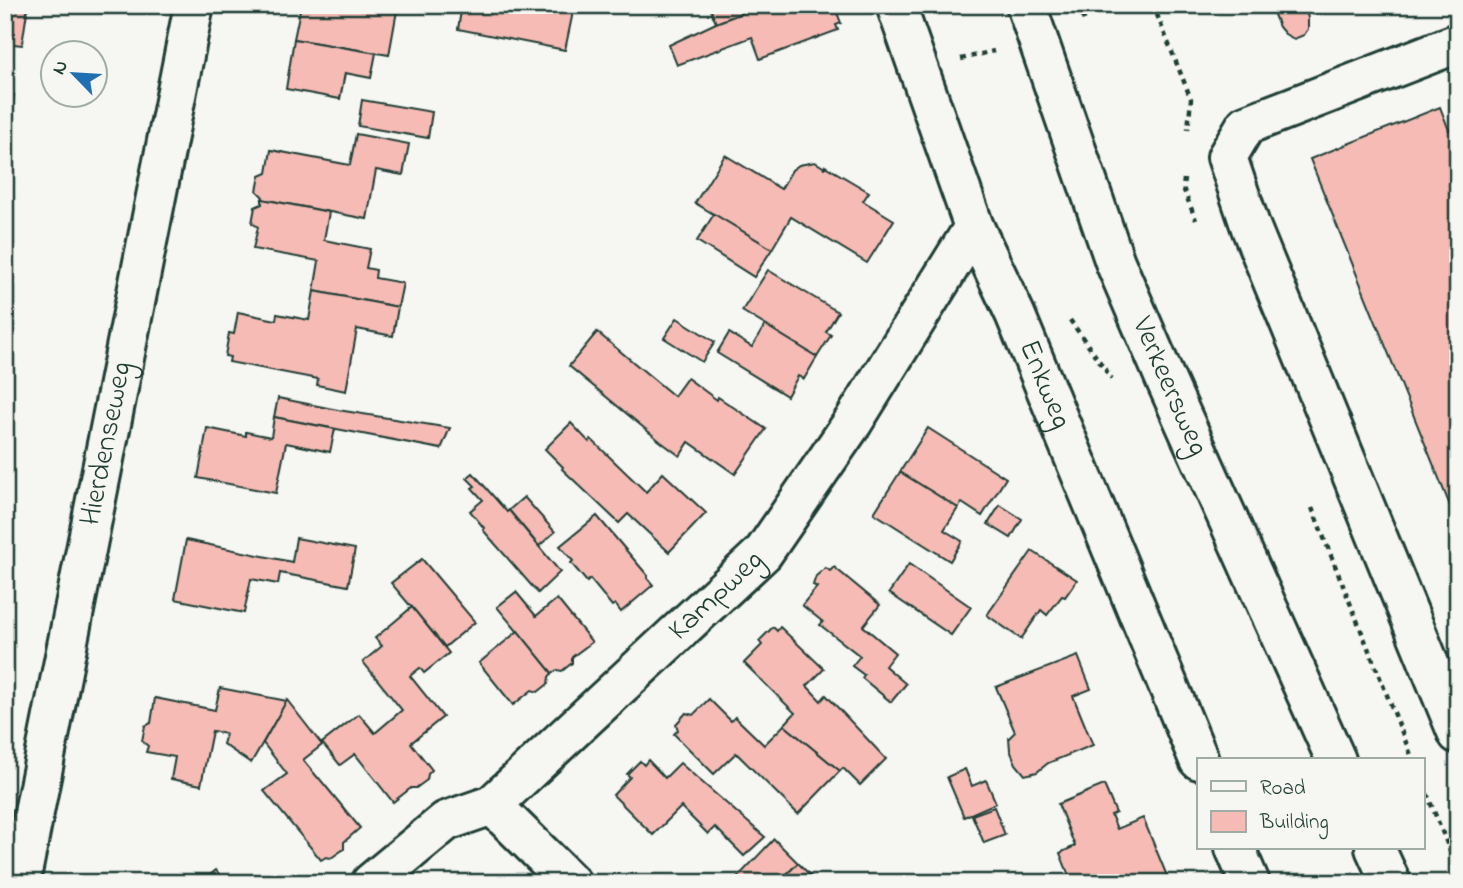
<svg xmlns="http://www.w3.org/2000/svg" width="1463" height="888" viewBox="0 0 1463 888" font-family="'Indie Flower',sans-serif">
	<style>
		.building { fill: #f6bbb5; stroke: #1f3d34; stroke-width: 2 }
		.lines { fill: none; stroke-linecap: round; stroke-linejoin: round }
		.minor-casing { stroke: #1f3d34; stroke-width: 44 }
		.major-casing { stroke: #1f3d34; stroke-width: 44 }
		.path { stroke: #1f3d34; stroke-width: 4.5; stroke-dasharray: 5 5; stroke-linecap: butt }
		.minor { stroke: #f6f6f2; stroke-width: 38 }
		.major { stroke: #f6f6f2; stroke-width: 38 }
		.labels { text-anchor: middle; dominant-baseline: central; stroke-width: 6; stroke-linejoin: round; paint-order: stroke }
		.street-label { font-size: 30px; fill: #1f3d34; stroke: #f6f6f2 }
	</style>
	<rect width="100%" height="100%" fill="#f6f6f2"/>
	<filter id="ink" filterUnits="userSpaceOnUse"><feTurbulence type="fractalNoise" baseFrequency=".0143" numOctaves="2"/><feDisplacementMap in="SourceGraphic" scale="14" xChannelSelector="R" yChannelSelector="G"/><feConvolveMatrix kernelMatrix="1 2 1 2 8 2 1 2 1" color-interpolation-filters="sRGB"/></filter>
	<g filter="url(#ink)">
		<g class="building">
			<path d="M5 5H28L22 45 5 43Z"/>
			<path d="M301 5H398L389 55 294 39Z"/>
			<path d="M462 5H539L573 12 565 50 458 29Z"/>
			<path d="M709 5H763L716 23Z"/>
			<path d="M763 5H834L841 23 836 25 838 30 760 59 752 37 677 65 669 45 716 23Z"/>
			<path d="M1270 5H1323L1306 12 1308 18V29L1304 35 1294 39 1285 34 1279 27Z"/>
			<path d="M294 39 376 53 371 78 345 73 340 99 286 89Z"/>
			<path d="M5 94 14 95 6 146H5Z"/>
			<path d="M362 100 432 112 428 138 358 126Z"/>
			<path d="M1440 107 1449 130 1451 129 1454 136 1452 137 1458 152V517L1455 518 1310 159Z"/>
			<path d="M356 134 409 144 403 175 376 170 367 219 262 199 263 197 257 191 260 176 267 173 271 150 350 165Z"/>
			<path d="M725 155 781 189 792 170 799 165 815 162 825 168V166L869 192 863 201 894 220 867 263 791 217 772 249 695 203Z"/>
			<path d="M262 199 329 212 324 240 370 249 366 268 376 270 375 278 403 283 398 307 314 291 319 261 253 249 258 227 252 223 255 207 262 204Z"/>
			<path d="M714 214 772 249 754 277 697 241Z"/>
			<path d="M768 270 838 312 826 332 831 335 817 357 742 311Z"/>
			<path d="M314 291 398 307 393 336 357 329 346 391 317 385 318 379 229 362 230 357 225 356 229 333 234 334 238 312 276 320 277 314 309 320Z"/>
			<path d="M677 318 715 342 702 362 664 338Z"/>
			<path d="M765 325 817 357 804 379 798 376 787 396 717 353 729 333 752 347Z"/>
			<path d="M597 332 674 396 687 378 717 400 718 397 766 429 735 474 689 442 680 456 661 442 569 366Z"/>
			<path d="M278 398 338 410 450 428 441 449 274 417Z"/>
			<path d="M274 417 335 429 330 452 286 443 276 493 198 478 207 428 246 436V432L271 437Z"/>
			<path d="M571 423 589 442 591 439 646 492 663 473 706 513 669 552 628 514 619 523 562 469 563 467 545 449Z"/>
			<path d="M928 428 1006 478 982 516 962 503 958 508 900 472Z"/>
			<path d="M900 472 958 508 944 530 962 541 950 561 874 513Z"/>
			<path d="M473 473 507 512 509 510 560 572 538 593 483 530 484 528 470 511 483 500 472 488 475 486 467 478Z"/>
			<path d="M524 497 555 532 539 546 509 510Z"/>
			<path d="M1000 505 1022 519 1011 538 988 524Z"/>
			<path d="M597 516 648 576 647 578 653 585 621 612 615 604 612 606 590 579 587 582 571 563 573 561 560 546Z"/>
			<path d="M296 538 355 549 348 586 280 573 278 584 251 579 244 613 175 599 186 540 292 562Z"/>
			<path d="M1032 551 1077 580 1065 597 1062 596 1047 615 1041 610 1021 639 987 615Z"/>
			<path d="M422 559 475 622 445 647 391 583Z"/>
			<path d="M909 564 971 607 951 635 889 593Z"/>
			<path d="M834 567 880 605 863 626 895 653 885 666 906 684 891 702 862 678 864 675 852 666 860 656 820 625 823 622 802 605 817 587 813 585 816 576 823 570 826 568 830 571Z"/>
			<path d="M516 592 536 616 557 599 592 642 572 657V663L562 671 557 670 552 673 497 607Z"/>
			<path d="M412 607 449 653 424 673 420 668 410 676 443 717 411 743 432 770 428 774 427 780 416 788H411L393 802 355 754 340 765 322 743 359 714 375 733 402 710 363 662 382 646 375 638Z"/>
			<path d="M773 627 777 631 780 627 824 669 807 686 821 701 826 695 886 759 860 785 843 768 840 771 784 725 795 713 744 663 762 645 759 641Z"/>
			<path d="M518 631 552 673 549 677 548 684 538 692 532 690 513 705 479 663Z"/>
			<path d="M1078 656 1091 689 1073 696 1093 745 1048 763 1037 772 1025 775 1016 764 1010 750 1009 738 1015 732 996 687Z"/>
			<path d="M220 688 287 701 251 763 223 744 226 734 212 731 201 785 171 779 175 757 146 752 148 746 142 741 145 726 151 723 155 698 215 710Z"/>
			<path d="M709 699 731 721 735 717 764 745 784 725 840 771 798 814 736 753 714 774 674 734 678 730 676 724 686 713 693 715Z"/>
			<path d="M287 700 322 745 303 760 318 778H319L360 828 344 842V849L331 858 326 857 321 860 264 791 287 774 263 743Z"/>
			<path d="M648 760 665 778 680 763 765 837 744 856 715 827 708 834 681 807 653 835 613 795 630 777 627 774 640 761 644 765Z"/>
			<path d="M965 769 972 786 986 780 996 803 964 817 947 777Z"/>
			<path d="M1104 785 1116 813 1111 815 1117 829 1143 818 1167 876 1151 883H1072L1060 853 1075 846 1058 804Z"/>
			<path d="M994 807 1005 835 984 843 972 815Z"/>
			<path d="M774 839 798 863 778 883H732Z"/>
			<path d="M798 863 818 883H778Z"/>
			<path d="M216 870 226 883H201Z"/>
		</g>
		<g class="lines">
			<g class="minor-casing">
				<g id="minor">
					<path id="s1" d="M896 5 974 227 1015 314 1199 760"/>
					<path d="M1458 43 1246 125 1227 157 1251 228 1458 734"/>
					<path d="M492 805 571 883"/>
					<path d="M1235 848 1250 883"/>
					<path id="s2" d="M20 883 194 5"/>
					<path id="s3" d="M371 883 446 821 492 805 763 553 853 422 974 227"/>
				</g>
			</g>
			<g class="major-casing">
				<g id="major">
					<path id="s4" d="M1026 5 1115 262 1167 383 1336 760"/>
					<path d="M1375 848 1391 883"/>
				</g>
			</g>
			<g class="path">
				<path d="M1153 5 1191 99 1188 129"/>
				<path d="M1081 19 1118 5"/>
				<path d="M961 59 994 51"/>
				<path d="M1184 179 1183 188 1196 220"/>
				<path d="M1070 320 1112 379"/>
				<path d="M1312 508 1413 760"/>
				<path d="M1423 784 1458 871"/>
			</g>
			<use href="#minor" class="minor"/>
			<use href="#major" class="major"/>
		</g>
	</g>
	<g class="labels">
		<g class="street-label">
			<text stroke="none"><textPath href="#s1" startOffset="408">Enkweg</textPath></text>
			<text stroke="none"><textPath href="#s4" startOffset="408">Verkeersweg</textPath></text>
			<text stroke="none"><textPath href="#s2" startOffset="448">Hierdenseweg</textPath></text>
			<text stroke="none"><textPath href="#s3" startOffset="453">Kampweg</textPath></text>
		</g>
	</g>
	<rect width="1463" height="888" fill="none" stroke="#f6f6f2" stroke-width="28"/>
	<rect x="14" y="14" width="1435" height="860" fill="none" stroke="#1f3d34" stroke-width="2.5" filter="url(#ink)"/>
	<rect x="1197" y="758" width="228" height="91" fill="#f6f6f2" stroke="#a0aca6" stroke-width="2"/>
	<rect x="1211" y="781" width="35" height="10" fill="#f6f6f2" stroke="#a0aca6" stroke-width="2"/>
	<text x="1260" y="794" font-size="21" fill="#1f3d34">Road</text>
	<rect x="1211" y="811" width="35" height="21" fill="#f6bbb5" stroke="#a0aca6" stroke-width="2"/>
	<text x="1260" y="828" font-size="21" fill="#1f3d34">Building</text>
	<g transform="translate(74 74) rotate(295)"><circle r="33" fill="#f6f6f2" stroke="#a0aca6" stroke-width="2"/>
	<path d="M0-5L12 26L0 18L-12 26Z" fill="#1f6fb2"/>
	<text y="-10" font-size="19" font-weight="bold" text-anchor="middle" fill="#1f3d34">N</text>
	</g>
</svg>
